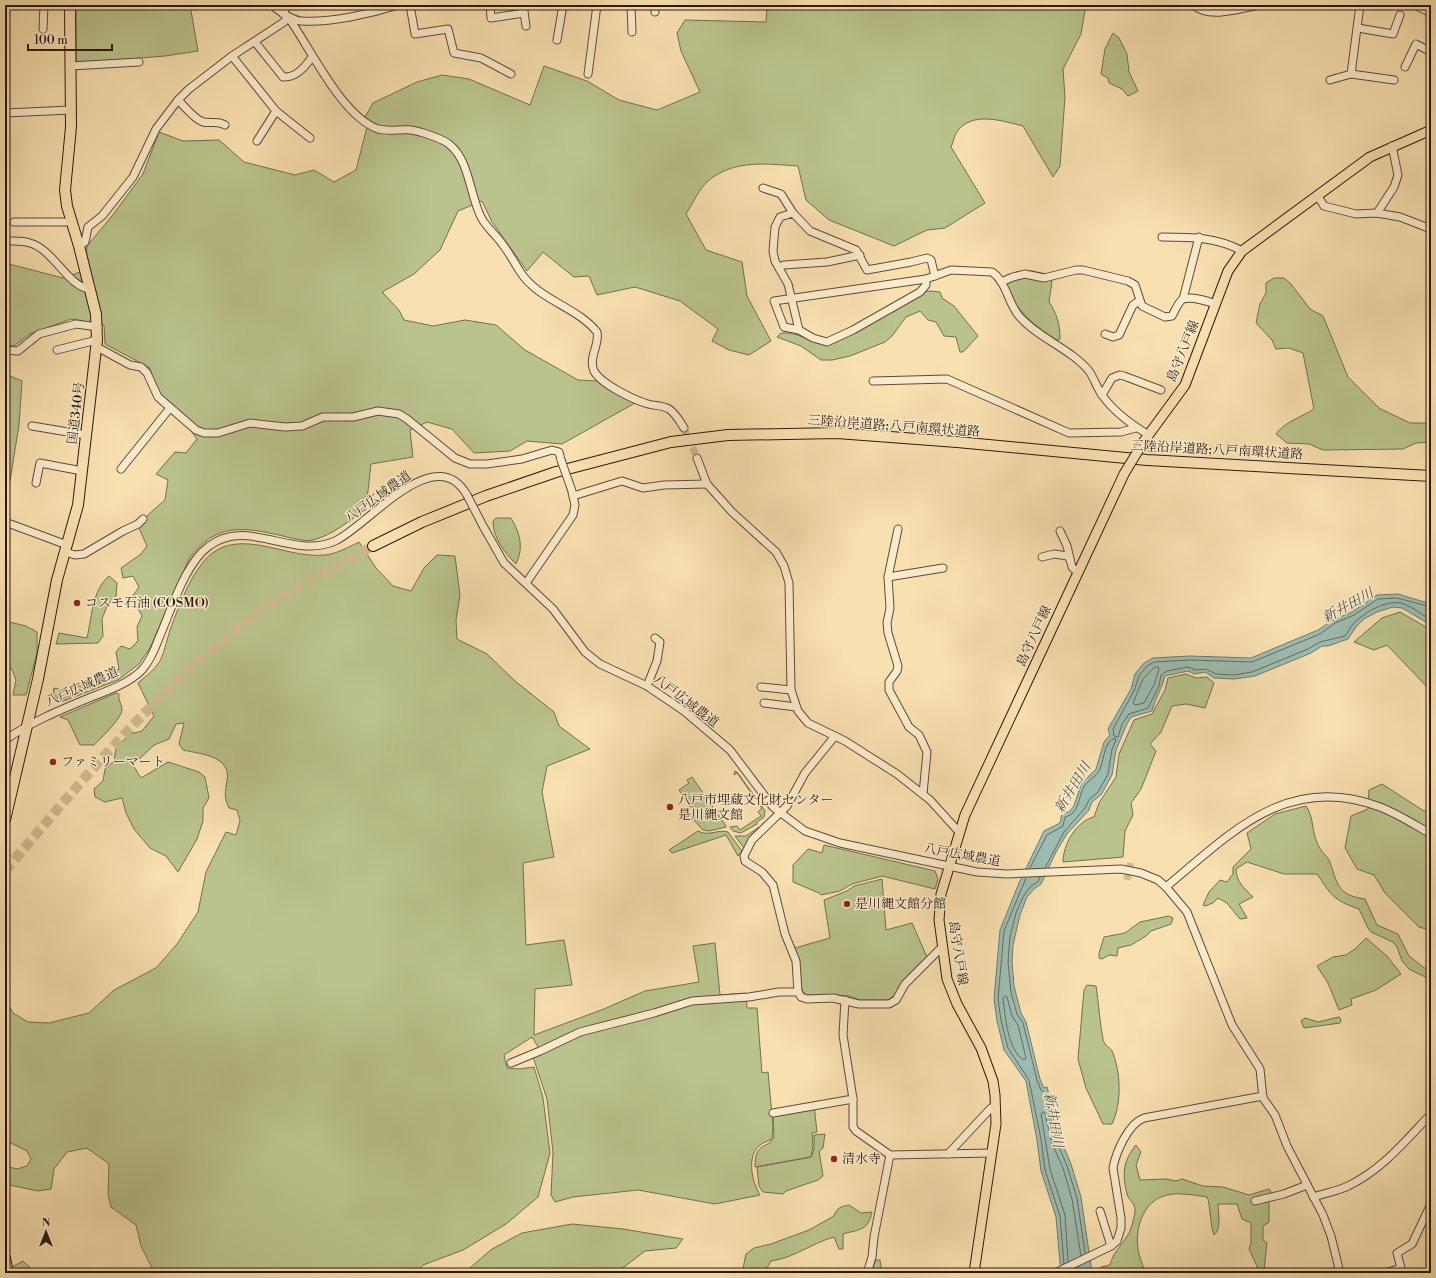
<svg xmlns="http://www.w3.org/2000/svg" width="1436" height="1278" viewBox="0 0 1436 1278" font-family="'Libre Bodoni','Noto Serif JP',serif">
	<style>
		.green { fill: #bac38e; stroke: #736e4f }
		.water { fill: #9ebcb1; stroke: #707a71 }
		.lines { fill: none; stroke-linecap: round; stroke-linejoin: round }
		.shore { stroke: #656a60; stroke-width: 1 }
		.minor-tunnel { stroke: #d0b890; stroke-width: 7; stroke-dasharray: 7 3.5; stroke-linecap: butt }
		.highway-tunnel { stroke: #d0b890; stroke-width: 10; stroke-dasharray: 10 5; stroke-linecap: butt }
		.minor-casing { stroke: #5f4a38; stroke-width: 9 }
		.major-casing { stroke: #2c1810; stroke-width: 11 }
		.highway-casing { stroke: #2c1810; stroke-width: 12 }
		.minor { stroke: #fbebcc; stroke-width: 7 }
		.major { stroke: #f9e0b0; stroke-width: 9 }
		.highway { stroke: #f9e0b0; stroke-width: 10 }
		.minor-bridge-casing { stroke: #5f4a38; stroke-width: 9; stroke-linecap: butt }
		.major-bridge-casing { stroke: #2c1810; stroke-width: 11; stroke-linecap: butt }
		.minor-bridge { stroke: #fbebcc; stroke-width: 7 }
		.major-bridge { stroke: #f9e0b0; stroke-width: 9 }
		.poi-dot { fill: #8f2418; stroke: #fbebcc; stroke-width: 1.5 }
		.labels { text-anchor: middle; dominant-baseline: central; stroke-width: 3; stroke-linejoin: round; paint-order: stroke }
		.street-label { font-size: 13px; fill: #2c1810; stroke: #fbebcc }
		.poi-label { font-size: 13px; fill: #2c1810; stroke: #fbebcc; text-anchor: start }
		.water-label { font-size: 14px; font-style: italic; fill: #545148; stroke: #fbebcc }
	</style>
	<rect width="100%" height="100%" fill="#f9e0b0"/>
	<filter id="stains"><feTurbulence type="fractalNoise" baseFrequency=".005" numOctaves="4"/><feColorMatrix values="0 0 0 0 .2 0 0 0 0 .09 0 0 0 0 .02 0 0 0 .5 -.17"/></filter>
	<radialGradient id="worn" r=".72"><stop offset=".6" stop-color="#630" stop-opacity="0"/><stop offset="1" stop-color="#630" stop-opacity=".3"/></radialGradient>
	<g class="green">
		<path d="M76 5H190L198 51 165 56 76 63Z"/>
		<path d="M767 5H1086L1081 34 1063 69 1065 97 1060 166 1053 177 1023 126C1002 121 971 110 956 133 954 137 953 143 951 147L985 203 945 228 927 230 894 246 829 220 806 200 798 166C767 164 734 159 708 181 700 187 692 205 686 214L706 250 742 262 747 296 771 341 749 355 729 350 712 341 718 329 680 301 635 287 597 295 589 276 574 277 543 252 527 271 492 222 482 201 458 211 440 250 414 274 382 292 399 310 404 320 433 326 465 320 496 325 525 350 578 380 598 381 635 395V403L562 444 527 441 510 451 474 453 452 429 427 422 410 430 413 457 371 464 366 509C350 520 333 535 313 540 304 542 291 538 283 536 244 527 215 522 189 559L150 648 139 664 118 680 61 702 53 695 54 688 67 691 119 669 116 652 121 646 130 649 138 641 137 627 142 616 132 597 139 587 133 576 123 578 121 568 141 554 147 546 139 528 149 514 165 500 168 480 156 474 175 452 186 453 197 439 186 424 159 400 150 368 105 344 104 325 71 319 30 334 14 346 5 344V263L63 278 86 270 87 246 112 216 143 174 159 132 183 141 219 140 244 162 295 175 314 170 334 182 356 170 367 127 365 117 373 103 417 82 442 75 469 79 530 105 544 66 587 81 619 100 657 110 700 92 681 51 677 33 685 20 766 22Z"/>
		<path d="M1113 33 1119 38 1127 54 1129 72 1138 91 1128 96 1122 89 1109 83 1108 78 1101 74 1105 49Z"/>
		<path d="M1032 271 1046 274 1052 281 1049 302C1057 314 1060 324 1060 339L1057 340C1033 326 1010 305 1004 277L1017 272Z"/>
		<path d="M1274 278H1284L1291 284 1310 309 1323 316 1348 377 1379 408 1410 423H1431V442L1416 443 1403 449 1323 450 1309 444 1287 443 1276 434C1284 422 1302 417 1314 409L1303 353 1289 348 1276 349 1272 340 1256 323 1260 304 1266 293V283Z"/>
		<path d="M930 291 940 292 942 298 954 306 978 336 963 352H960L956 337 944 336 936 322 928 320 920 311 906 317 892 336 885 342 850 356 832 360H821L801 346 777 337 781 333C801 331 810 345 827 344L925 292Z"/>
		<path d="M8 375 22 381 19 425 9 487 5 486V376Z"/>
		<path d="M496 518H511C520 533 524 547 516 564 504 552 493 538 493 521Z"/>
		<path d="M359 542 376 568 393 586 411 591 424 568 437 555 455 556 460 595 456 620 457 639 487 654 515 681 554 712 559 726 590 749 547 766 542 792 554 857 523 863 526 945 564 940 572 985 535 989 534 1035 604 1009 645 991 699 982 693 946 715 943 720 995 746 993 747 1008H757L762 1073 768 1072 773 1126 772 1139C768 1141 764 1142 760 1145 746 1156 752 1182 760 1195L715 1204 638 1190 573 1197 555 1202 551 1195 553 1152 547 1099 533 1057 542 1053 532 1037 504 1055 507 1068 519 1069 534 1067 543 1098 550 1153 538 1197 506 1224 463 1250 423 1265 416 1273H150L153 1270 141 1246 136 1225 111 1207 108 1194 109 1164 87 1148 67 1152 54 1169 51 1189 38 1191 5 1184V1166L17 1169 27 1166 31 1159 27 1151 11 1143 5 1144V998L13 1013 28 1022 49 1023 89 1013 114 990 156 968 177 944 198 912 206 872 226 832 236 835 240 821 237 810 229 808C224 798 225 792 227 781 232 756 201 754 183 750L179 744 184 723 176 724 169 739 154 745 133 765 141 778 168 762 199 772 205 777 209 798 203 808V821L197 839 178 872 166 856 150 848 134 829 126 813 122 798 105 802 95 797 94 789 103 781 105 769 114 761 116 748 130 734 142 731 154 716 138 683C146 676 156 669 161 659 165 650 167 639 170 630 179 606 194 563 217 550 249 532 290 559 325 555 336 554 349 547 359 542Z"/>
		<path d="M109 576 117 583 116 596 107 606 102 619 103 636 98 643 56 644 59 633 87 638C92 617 92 590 109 576Z"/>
		<path d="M1400 612 1431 630V691L1387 645 1374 650 1354 642 1382 618Z"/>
		<path d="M5 621 26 626 37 632V653L26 695H13L16 680 12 669 5 665Z"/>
		<path d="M1186 674 1196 678 1207 677 1214 683 1205 708 1186 704 1172 706 1161 732 1150 744 1156 751 1141 789 1131 803 1133 815 1125 831 1123 857 1063 862C1063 845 1076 821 1094 817L1099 803 1116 777 1119 754 1134 720 1152 714 1165 690 1168 678Z"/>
		<path d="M116 693 119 694C118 701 122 704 122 710 121 719 101 738 94 745H80L68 720 60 717Z"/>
		<path d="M735 771 737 772 765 811 764 817 757 822V824L741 833 733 831 730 827 737 826 740 830 761 816 758 812 762 808 737 773 734 775Z"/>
		<path d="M692 777 726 826V827L709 831 703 830 691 817 696 813 691 806 690 807 679 790 689 783 687 780Z"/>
		<path d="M1382 784 1424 811H1431V935L1426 929 1419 927 1385 893 1374 875 1357 869 1345 848 1351 816 1368 809 1369 790Z"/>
		<path d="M1306 806C1312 815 1312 823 1314 833 1315 838 1318 846 1321 850 1323 854 1327 856 1329 860 1338 883 1336 895 1365 899L1377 925 1398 934 1409 956 1431 973V980L1409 969 1402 961 1397 947 1393 942 1371 932 1368 928 1359 909C1333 900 1332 896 1317 874H1284L1247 862 1236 869C1236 882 1245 889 1253 897L1239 904 1247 918 1240 919 1227 903 1218 898 1213 903 1205 906 1203 905 1209 892 1220 880 1227 882 1233 874V867L1251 849 1247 833 1275 814Z"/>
		<path d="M759 827 760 828 744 848 735 836H746Z"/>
		<path d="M698 831C709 837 717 829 728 832L742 851 738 856 726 835 672 853 669 850Z"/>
		<path d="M824 845 935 871 938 879 935 889 882 876 852 884 840 891 821 895 819 893 793 882V865L808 849 822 853Z"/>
		<path d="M882 879 886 930 912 923 927 957 904 979 895 995 888 1000H860L849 996 834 995H807L802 991 799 961 795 948 830 938 824 900 847 891 854 886Z"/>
		<path d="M1169 916 1173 918 1171 924 1151 931 1146 936 1131 945 1118 948 1117 956 1109 955 1102 959 1099 958V953L1104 937 1125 933 1140 922Z"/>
		<path d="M1366 938 1387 956 1401 974 1376 990 1351 999 1352 1005 1339 1010 1328 983 1317 966 1333 957 1346 955 1355 949Z"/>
		<path d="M1087 985 1096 986C1098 997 1101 1035 1104 1042 1105 1046 1110 1047 1112 1051 1121 1072 1122 1103 1112 1124H1103L1086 1088 1078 1059 1084 990Z"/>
		<path d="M1339 1017 1341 1019 1340 1023 1304 1028 1301 1021 1305 1018 1318 1022Z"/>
		<path d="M814 1105 817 1132 812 1133 813 1145 811 1157 814 1150V1135L825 1134 823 1148 819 1151 823 1176 818 1180 786 1191 783 1194 763 1192 759 1186 757 1167 811 1157 755 1167C755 1140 768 1150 774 1137L773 1113Z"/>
		<path d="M1136 1145 1141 1152 1136 1165 1140 1180 1166 1179 1176 1181 1182 1179 1203 1186 1223 1187 1249 1195 1269 1189 1272 1194 1269 1201V1222L1263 1226V1240L1267 1243 1264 1270 1260 1273 1249 1249 1251 1243V1223L1242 1219 1237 1204H1218C1218 1213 1222 1229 1214 1235 1210 1225 1210 1201 1207 1197 1193 1195 1174 1191 1161 1197 1142 1205 1135 1230 1138 1249 1139 1257 1143 1265 1145 1273H1097L1101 1267 1110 1265C1113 1252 1121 1247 1127 1236 1132 1230 1133 1220 1135 1213 1136 1202 1129 1202 1127 1194 1122 1174 1123 1161 1136 1145Z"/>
		<path d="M849 1205 861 1213 872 1212C868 1231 860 1229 843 1234V1249H839L834 1237C812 1243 794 1258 771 1261L764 1273H742L746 1254 754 1248 771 1244 809 1230 834 1216C836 1208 842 1206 849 1205Z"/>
		<path d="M572 1224 623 1229 683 1239 676 1248 645 1251 616 1273H464L492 1249 522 1233Z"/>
		<path d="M876 1260H880L882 1273H872L871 1271Z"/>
		<path d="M23 1261 36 1273H13L12 1267Z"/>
	</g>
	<path class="water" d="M1398 594 1431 604V625L1402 608 1393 607 1377 612 1364 619 1356 627 1348 639 1328 646H1322L1311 653 1255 676 1234 679 1214 678 1205 672 1195 674 1188 671 1165 676C1162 689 1155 698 1152 711L1131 717 1126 726 1116 750 1112 775 1101 795 1092 802 1089 810 1067 834 1056 852 1041 884 1034 889 1027 897 1020 915 1013 945 1012 962 1014 986 1021 1013 1026 1022 1040 1079 1044 1088 1047 1087 1061 1140 1071 1164 1081 1197 1092 1273H1061L1056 1217 1041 1171 1037 1140 1026 1081 1004 1050 997 1021 994 999 1000 930 1019 883 1044 831 1060 823 1062 813 1069 812 1074 806 1081 784 1096 769 1104 742 1110 735 1108 729 1131 689 1135 674 1144 663 1153 658 1190 656 1251 658 1318 630 1333 620 1352 612 1377 595Z"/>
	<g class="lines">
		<g class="shore">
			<path d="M1431 607 1397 598 1378 599 1354 615 1335 623 1320 634 1252 662 1190 660 1154 662 1147 666 1139 676 1134 691 1113 729 1114 736 1118 737 1122 724 1129 714 1148 708 1159 686 1161 675 1167 671 1188 667 1196 670 1206 669 1216 674 1234 675 1252 672 1308 649 1320 642 1345 636C1348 632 1350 627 1354 623 1365 612 1388 598 1404 604 1414 608 1423 615 1431 620"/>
			<path d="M1155 667H1158L1159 669 1154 685 1144 703 1135 705 1133 703 1143 679Z"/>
			<path d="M1030 868 1047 835 1063 826 1065 817C1081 813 1077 797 1085 785 1089 780 1097 776 1100 769 1104 760 1104 741 1115 738L1116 740 1112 749 1108 774 1098 792 1089 800 1085 808 1064 832 1045 868"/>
			<path d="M1040 877 1038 882 1031 886 1024 895 1016 913 1010 936 1008 962 1011 992 1017 1014 1023 1023 1037 1080 1041 1090 1045 1093 1057 1142 1067 1166 1077 1198 1085 1253"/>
			<path d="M1026 878 1004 931 998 999 1001 1020 1008 1048 1029 1080 1041 1139 1045 1170 1060 1216 1064 1264"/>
			<path d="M1005 996 1007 997 1012 1016 1018 1025 1026 1058 1024 1060C1008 1052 1005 1015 1003 998Z"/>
			<path d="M1068 1262 1065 1215 1050 1169 1041 1114 1043 1112 1045 1113 1052 1143 1063 1168 1072 1199 1081 1256"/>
		</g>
		<g class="minor-tunnel">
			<path d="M684 428 697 458"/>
			<path d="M1127 880 1131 862"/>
		</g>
		<path class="highway-tunnel" d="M5 871C77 786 150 698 237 629 279 596 326 571 373 546"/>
		<g class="minor-casing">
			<g id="minor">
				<path d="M271 5C280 11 290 20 301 21 330 23 370 14 398 5"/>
				<path d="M410 5 415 34 448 29 454 53 481 58 511 74"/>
				<path d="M490 5 491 18 524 13"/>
				<path d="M523 5 526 26"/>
				<path d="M631 5 632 32"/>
				<path d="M654 5 655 12"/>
				<path d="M1193 5C1210 19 1239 9 1259 5"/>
				<path d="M1415 5 1431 13"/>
				<path d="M283 14 287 5"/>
				<path d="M1358 28 1393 34 1400 15"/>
				<path d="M43 29 44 5"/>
				<path d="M557 40 563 5"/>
				<path d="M255 42 283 77C296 78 305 67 312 57"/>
				<path d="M232 56 276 111 310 138"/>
				<path d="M71 66 139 62"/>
				<path d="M1405 67 1416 44 1431 52"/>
				<path d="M588 74 597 5"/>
				<path d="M1351 74 1394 80"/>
				<path d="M1330 80 1351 74 1360 5"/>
				<path d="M178 100C185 107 194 119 203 122 212 124 217 120 225 125"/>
				<path d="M5 113 71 110"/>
				<path d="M257 141 276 111"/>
				<path d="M763 188 781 194 793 213"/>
				<path d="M1317 195 1324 206 1356 214 1377 213 1400 217 1431 229"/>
				<path d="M1377 213 1394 187 1398 175 1392 146"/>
				<path d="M14 222H71"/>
				<path d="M1162 237C1190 237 1217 237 1242 251"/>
				<path d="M5 241C13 241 22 240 30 243 54 250 68 287 90 289"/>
				<path d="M79 246 85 242 88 227 102 216 133 177 156 129 178 100 189 89 232 56 284 22 288 17C310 47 341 116 378 129 389 132 399 129 411 130 419 131 444 139 450 145 470 161 470 198 482 219 488 229 497 236 503 245 510 254 515 264 521 273 539 300 577 307 597 332 600 344 588 358 594 371 601 384 634 400 648 404 655 406 662 405 669 409 676 414 679 420 684 428"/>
				<path d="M779 267 784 265 827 262 860 255"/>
				<path d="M926 279V285L920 292 853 330 827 342 813 338 799 330 788 284 775 261 773 251 775 227 780 217 793 213 810 231 856 250 867 270 911 262 927 258 931 260 935 276"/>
				<path d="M1001 282 1013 277 1025 274 1044 278 1076 270H1083L1128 281 1135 285 1142 306 1165 317 1172 316C1175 311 1178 302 1183 299 1192 296 1207 301 1216 304"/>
				<path d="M1183 299 1199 237"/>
				<path d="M799 330 784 327 774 301 926 279 951 270 992 272C1006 281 1008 303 1019 316 1038 338 1071 349 1089 371 1094 378 1097 388 1102 395 1114 412 1132 425 1149 435"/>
				<path d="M1105 334 1113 337 1119 335 1133 305 1139 301"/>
				<path d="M97 347 130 365 141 367 147 373 158 397 196 430 204 433H218L250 423 285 427 302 426 323 417H353L378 411 399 414 407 419 455 458 470 464H487L522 459 552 450 559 452 561 460"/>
				<path d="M5 350 18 351 39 334 76 324 98 327"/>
				<path d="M57 350 97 340"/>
				<path d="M873 381 947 379 1069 433 1121 432 1136 428"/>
				<path d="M1102 395 1112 378 1120 375 1124 376 1161 390"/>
				<path d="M32 426 86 435"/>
				<path d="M697 458 707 484 732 512 776 552 784 566 789 583 791 690 798 711 808 723 845 741 897 774 930 800 959 832"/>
				<path d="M121 469 170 408"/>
				<path d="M36 483 40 463 82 471"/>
				<path d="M573 496 622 481 643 488 664 485 707 484"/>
				<path d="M5 522 67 545"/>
				<path d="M483 526 504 563 553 609 585 652 600 664 647 686 684 711 730 750 773 807 805 831 840 843 977 872 1007 874 1121 869 1141 873 1158 880 1166 887 1187 912 1232 1025 1260 1069 1263 1098 1275 1115 1287 1146 1323 1215 1331 1236 1340 1273"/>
				<path d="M898 529 888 577 890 608 887 623 888 633 898 666 897 671 889 682V690L909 727 919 735 927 752 923 794"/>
				<path d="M1060 531 1067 546 1072 567 1078 573"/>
				<path d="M65 552 75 555 84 554 123 531 138 524 143 519"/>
				<path d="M1042 557 1054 554 1068 556 1070 560"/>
				<path d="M888 577 943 568"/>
				<path d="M526 583 573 515 575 505 572 492"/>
				<path d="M647 686 657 661 660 642 655 638"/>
				<path d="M761 687 791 690"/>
				<path d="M764 703 796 707"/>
				<path d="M835 736 805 773 787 806 752 840 744 856 745 861 762 872 773 885 785 934 796 961 798 992 801 997 807 999 833 998 859 1004H889L896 1000 905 984 942 947"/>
				<path d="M5 740C31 722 60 710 89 698 107 691 128 684 142 670 150 661 155 649 159 638 171 611 185 563 209 546 248 517 293 560 335 541 368 526 435 439 467 495"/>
				<path d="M1166 887C1231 833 1287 772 1380 807 1398 814 1415 825 1431 834"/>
				<path d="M845 1000 843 1035 853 1099V1127L856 1131 890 1155 992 1153"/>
				<path d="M511 1063 540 1051 580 1032 654 1013 692 1001 749 997 779 992H798"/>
				<path d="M773 1113 853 1099"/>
				<path d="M948 1154 991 1108 995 1107"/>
				<path d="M1313 1197C1325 1193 1338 1191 1348 1186 1382 1170 1406 1140 1431 1114"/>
				<path d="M1255 1201 1284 1194 1307 1185"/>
				<path d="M1100 1211 1111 1246"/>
				<path d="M867 1273 872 1257 874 1237 890 1155"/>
				<path d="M1055 1273 1111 1246 1117 1241 1121 1228V1218L1113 1168C1116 1152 1128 1124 1144 1118L1263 1096"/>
				<path d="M1384 1273 1401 1268 1397 1253 1412 1244 1431 1204"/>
			</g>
		</g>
		<g class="major-casing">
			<g id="major">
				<path d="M1144 441 1185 385 1228 271 1242 251 1370 157 1431 130"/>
				<path d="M974 1273 996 1124 995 1095 993 1081 981 1048 957 1004 947 979 939 920 941 894 965 815 1124 474"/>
			</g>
		</g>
		<g class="highway-casing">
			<g id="highway">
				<path d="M373 546 422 522 486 496 556 472 671 442 728 435 837 433 957 442 1147 460 1431 476"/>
				<path d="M5 820 38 679 57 580 78 505 97 340 96 314 79 246 67 206 65 190 71 127 70 5"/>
				<path d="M5 1258 8 1273"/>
			</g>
		</g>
		<use href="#minor" class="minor"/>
		<use href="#major" class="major"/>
		<use href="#highway" class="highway"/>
		<g class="minor-bridge-casing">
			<g id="minor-bridge">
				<path d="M561 460 572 491"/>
				<path d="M467 495 483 526"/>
			</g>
		</g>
		<g class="major-bridge-casing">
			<path id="major-bridge" d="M1124 474 1144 441"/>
		</g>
		<use href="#minor-bridge" class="minor-bridge"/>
		<use href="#major-bridge" class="major-bridge"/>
	</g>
	<g class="poi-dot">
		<circle cx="77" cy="603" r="4"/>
		<circle cx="53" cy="762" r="4"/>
		<circle cx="670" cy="807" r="4"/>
		<circle cx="847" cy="904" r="4"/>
		<circle cx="834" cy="1159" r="4"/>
	</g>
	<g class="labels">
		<g class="street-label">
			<text transform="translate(1183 351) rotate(-68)">島守八戸線</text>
			<text transform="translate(76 413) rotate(-83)">国道340号</text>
			<text transform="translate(894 426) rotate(4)">三陸沿岸道路;八戸南環状道路</text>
			<text transform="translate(1217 450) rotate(3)">三陸沿岸道路;八戸南環状道路</text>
			<text transform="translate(378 497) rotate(-36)">八戸広域農道</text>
			<text transform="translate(1034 636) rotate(-65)">島守八戸線</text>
			<text transform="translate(82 687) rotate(-24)">八戸広域農道</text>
			<text transform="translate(686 701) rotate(37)">八戸広域農道</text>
			<text transform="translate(962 855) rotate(10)">八戸広域農道</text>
			<text transform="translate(958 953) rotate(81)">島守八戸線</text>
		</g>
		<g class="poi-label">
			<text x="85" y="603">コスモ石油 (COSMO)</text>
			<text x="61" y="762">ファミリーマート</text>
			<text x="678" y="800">八戸市埋蔵文化財センター<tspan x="678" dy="15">是川縄文館</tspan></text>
			<text x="855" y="904">是川縄文館分館</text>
			<text x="842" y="1159">清水寺</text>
		</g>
		<g class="water-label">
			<text transform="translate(1348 606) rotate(-29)">新井田川</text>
			<text transform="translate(1073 788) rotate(-59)">新井田川</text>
			<text transform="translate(1053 1120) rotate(80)">新井田川</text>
		</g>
	</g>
	<rect width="1436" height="1278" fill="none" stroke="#f9e0b0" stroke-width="20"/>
	<rect x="6" y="6" width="1424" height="1266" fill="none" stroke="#2c1810" stroke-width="2"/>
	<rect x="10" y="10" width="1416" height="1258" fill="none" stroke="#2c1810"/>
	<g transform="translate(46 1232)" stroke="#fbebcc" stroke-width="3" paint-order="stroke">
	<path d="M0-3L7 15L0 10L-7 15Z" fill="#2c1810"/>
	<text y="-6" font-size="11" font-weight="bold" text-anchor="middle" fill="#2c1810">N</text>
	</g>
	<path d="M28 44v6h84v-6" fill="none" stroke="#2c1810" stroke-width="2"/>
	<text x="34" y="44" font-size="12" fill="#2c1810" stroke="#fbebcc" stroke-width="3" paint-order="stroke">100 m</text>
	<rect width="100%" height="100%" filter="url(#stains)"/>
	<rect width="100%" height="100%" fill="url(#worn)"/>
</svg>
